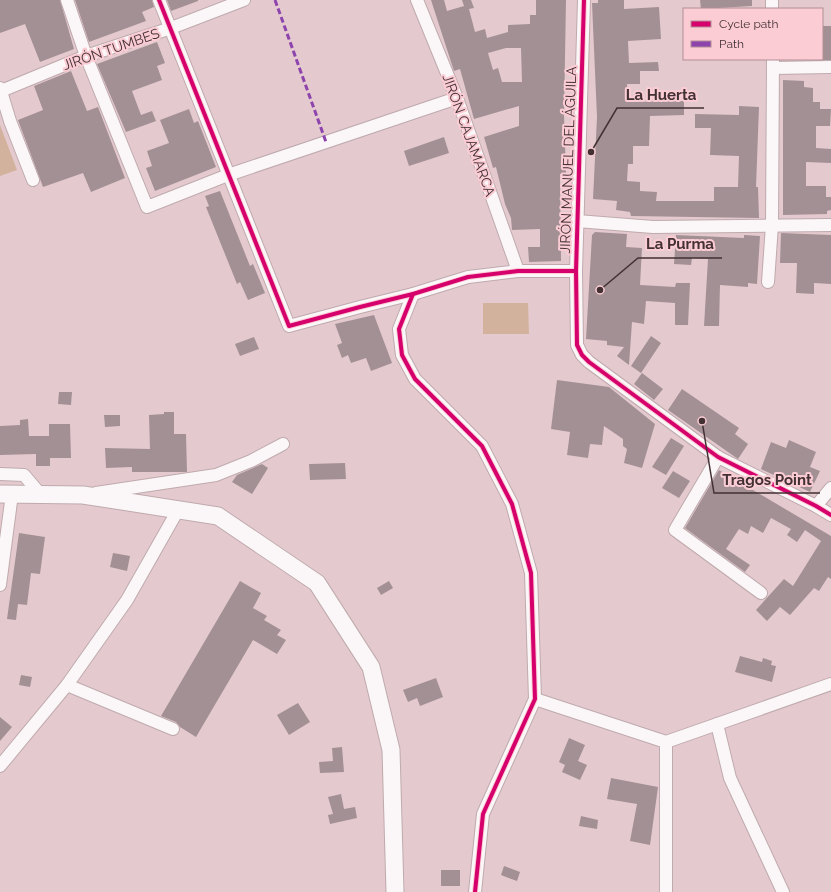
<svg xmlns="http://www.w3.org/2000/svg" width="831" height="892" viewBox="0 0 831 892" font-family="Raleway,sans-serif">
	<style>
		.green { fill: #d2b19d }
		.building { fill: #a39095; fill-rule: evenodd }
		.lines { fill: none; stroke-linecap: round; stroke-linejoin: round }
		.minor-casing { stroke: #bfaaad; stroke-width: 14 }
		.highway-casing { stroke: #bfaaad; stroke-width: 19 }
		.minor { stroke: #fbf7f8; stroke-width: 12 }
		.highway { stroke: #fbf7f8; stroke-width: 17 }
		.quiet { stroke: #8e44ad; stroke-width: 3; stroke-dasharray: 6 3; stroke-linecap: butt }
		.cycleway-casing { stroke: #fbccd4; stroke-width: 6 }
		.cycleway { stroke: #d6006c; stroke-width: 4 }
		.labels { text-anchor: middle; dominant-baseline: central; stroke-width: 4; stroke-linejoin: round; paint-order: stroke }
		.street-label { font-size: 14px; fill: #423033; stroke: #fbccd4 }
		.leader { fill: none; stroke: #423033; stroke-width: 1.5 }
		.callout-dot { fill: #423033; stroke: #fbccd4; stroke-width: 1.5 }
		.callout-label { font-size: 15px; text-anchor: middle; font-weight: bold; fill: #423033; stroke: #fbccd4; stroke-width: 4; stroke-linejoin: round; paint-order: stroke }
	</style>
	<rect width="100%" height="100%" fill="#e4cace"/>
	<g class="green">
		<path d="M0 125 17 170 0 176Z"/>
		<path d="M483 303H528L529 334H483Z"/>
	</g>
	<g class="building">
		<path d="M0 0H60L74 49 40 62 25 24 0 33Z"/>
		<path d="M75 0H152L154 7 142 12 146 21 89 42Z"/>
		<path d="M167 0H198V1L171 11Z"/>
		<path d="M431 0H444L447 11 464 6 462 0H471L474 8 469 9 475 32 485 29 487 38 508 32V25L530 24V15H536V0H566L564 115 566 174H560L561 261 529 262 528 247H540V229L512 230 511 218 505 204 496 167 493 168 484 137 519 126V106L474 119 460 69 454 71ZM506 48H521L522 82H502L498 68 493 70 488 53Z"/>
		<path d="M598 0H624V9L659 7 661 39 628 41 629 63 658 62 659 71H640V84H627L628 102 684 101V115L650 116 649 146H633V164H628L627 181 640 182V191L657 192 656 201H714V187H738L739 156 710 155 711 128H695V114L739 115V106L759 107 756 187H758L759 218 631 216 630 212 616 210 617 201 593 199 597 117 592 3H598Z"/>
		<path d="M700 0H752V6L701 9Z"/>
		<rect x="822" y="26" width="9" height="34"/>
		<path d="M157 42 165 63 157 66 162 80 132 91 141 115 152 111 156 121 126 132 97 64Z"/>
		<path d="M71 71 87 111 98 107 125 178 91 192 83 173 43 187 18 120 43 110 34 86Z"/>
		<path d="M783 80 804 81V87L813 88V102H820V109H831L830 126H816V148L831 149V163L806 162V186H826V197H831V210L827 211V214L783 215Z"/>
		<path d="M189 109 194 123 198 121 216 167 155 191 146 168 152 166 147 151 169 143 160 120Z"/>
		<path d="M444 137 449 153 409 166 404 151Z"/>
		<path d="M220 191 250 266 253 264 265 293 248 300 240 282 237 284 206 207 209 206 205 196Z"/>
		<path d="M595 232 627 234 626 247 642 248 640 285 675 287 676 283H690L688 325H675V303L646 301 644 324 632 322 629 365 617 356 624 347 607 345V341L586 339 592 235Z"/>
		<path d="M781 233 831 235V284L814 283V294L796 293 797 263H780Z"/>
		<path d="M676 235 744 238V235L760 236 757 284 748 283V287L720 285 719 326H704L708 259 692 258 691 265 674 264Z"/>
		<path d="M374 315 392 363 371 371 366 358 351 363 348 355 342 358 337 345 342 343 335 324Z"/>
		<path d="M651 336 661 343 641 373 631 366Z"/>
		<path d="M254 337 259 349 240 356 235 344Z"/>
		<path d="M642 373 663 389 654 400 634 384Z"/>
		<path d="M557 380 609 387 655 424 642 468 624 463 627 449 623 446V439L604 426 602 445 590 444 588 458 567 455 570 432 551 429Z"/>
		<path d="M682 389 739 428 735 434 748 444 738 459 668 410Z"/>
		<path d="M59 392H72L71 405 58 404Z"/>
		<path d="M164 412H174V434H186L187 472H132V467L106 468 105 448 150 449 149 415 164 414Z"/>
		<path d="M104 415H120V426L105 427Z"/>
		<path d="M28 419 29 436H49V424H70L71 458H50V466H36V454L0 455V426L20 425V420Z"/>
		<path d="M671 438 684 446 666 475 652 467Z"/>
		<path d="M789 440 816 452 810 467 820 471 810 492 761 469 771 442 786 448Z"/>
		<path d="M345 463 346 479 310 480 309 464Z"/>
		<path d="M262 464 268 468 252 494 232 482 237 475Z"/>
		<path d="M719 470 831 536V579L828 577 819 591 814 588 790 615 780 607 767 621 756 610 784 579 793 586 821 541 805 530 797 542 787 535 791 529 771 518 763 533 751 526 748 534 739 529 726 549 750 565 745 572 685 528Z"/>
		<path d="M673 471 690 481 679 498 662 488Z"/>
		<path d="M19 533 45 537 40 574 31 573 27 605 18 604 16 620 7 619Z"/>
		<path d="M113 553 130 556 127 571 110 567Z"/>
		<path d="M240 581 261 593 253 608 267 616 264 620 281 630 277 635 286 640 277 654 253 640 196 737 180 727 176 722 161 716Z"/>
		<path d="M389 581 393 588 381 595 377 588Z"/>
		<path d="M740 656 762 662 763 658 772 661 771 665 776 666 772 682 735 672Z"/>
		<path d="M21 675 32 677 30 687 19 685Z"/>
		<path d="M436 678 443 697 420 706 417 698 408 702 403 690Z"/>
		<path d="M298 703 310 722 289 735 277 715Z"/>
		<path d="M0 717 12 727 0 741Z"/>
		<path d="M569 738 585 745 578 761 587 765 580 780 562 772 565 765 559 762Z"/>
		<path d="M342 747 344 772 320 773 319 762 333 761 332 748Z"/>
		<path d="M611 778 658 787 650 845 630 841 637 804 607 799Z"/>
		<path d="M341 794 344 809 355 807 357 818 330 824 328 815 333 814 328 797Z"/>
		<path d="M581 816 598 820 597 829 579 826Z"/>
		<path d="M504 866 520 872 517 881 501 875Z"/>
		<rect x="441" y="870" width="19" height="16"/>
	</g>
	<g class="lines">
		<g class="minor-casing">
			<g id="minor">
				<path d="M67 0 86 56 147 207 228 175 457 98"/>
				<path d="M159 0 289 326 360 307 413 294 468 277 518 271H576"/>
				<path d="M417 0 457 98 518 271"/>
				<path d="M584 0 576 271 577 345 582 355 589 362 718 457 816 506 831 515"/>
				<path d="M772 0V9"/>
				<path d="M773 68 831 67"/>
				<path d="M0 88 10 121 33 180"/>
				<path d="M1 91 86 56 171 28 244 0"/>
				<path d="M577 221 653 227 831 225"/>
				<path d="M768 282 772 225 773 59"/>
				<path d="M413 294 399 329 402 355 415 379 482 446 512 504 531 573 535 699 483 814 475 892"/>
				<path d="M718 457 675 530 761 593"/>
				<path d="M0 474 24 475 41 495"/>
				<path d="M96 493 216 475 251 461 283 444"/>
				<path d="M816 506 831 488"/>
				<path d="M0 585 12 494"/>
				<path d="M67 685 173 729"/>
				<path d="M535 699 666 742 831 684"/>
				<path d="M717 724 730 778 783 892"/>
				<path d="M0 766 67 685 127 600 178 510"/>
				<path d="M666 892V742"/>
			</g>
		</g>
		<g class="highway-casing">
			<path id="highway" d="M0 494 83 495 218 516 317 583 371 667 391 750 395 892"/>
		</g>
		<use href="#minor" class="minor"/>
		<use href="#highway" class="highway"/>
		<path class="quiet" d="M275 0 326 142"/>
		<g class="cycleway-casing">
			<g id="cycleway">
				<path d="M159 0 289 326 360 307 413 294 468 277 518 271H576"/>
				<path d="M584 0 576 271 577 345 582 355 589 362 718 457 816 506 831 515"/>
				<path d="M413 294 399 329 402 355 415 379 482 446 512 504 531 573 535 699 483 814 475 892"/>
			</g>
		</g>
		<use href="#cycleway" class="cycleway"/>
	</g>
	<g class="labels">
		<g class="street-label">
			<text transform="translate(111 49) rotate(-19)">JIRÓN TUMBES</text>
			<text transform="translate(469 135) rotate(70)">JIRÓN CAJAMARCA</text>
			<text transform="translate(568 160) rotate(-88)">JIRÓN MANUEL DEL ÁGUILA</text>
		</g>
	</g>
	<path class="leader" d="M591 152L617 108H704M600 290L638 258H722M702 421L714 493H820"/>
	<g class="callout-dot">
		<circle cx="591" cy="152" r="4"/>
		<circle cx="600" cy="290" r="4"/>
		<circle cx="702" cy="421" r="4"/>
	</g>
	<g class="callout-label">
		<text x="661" y="100">La Huerta</text>
		<text x="680" y="249">La Purma</text>
		<text x="767" y="485">Tragos Point</text>
	</g>
	<rect x="683" y="8" width="140" height="52" fill="#fbccd4" stroke="#b18e94"/>
	<rect x="691" y="21" width="20" height="6" fill="#d6006c" stroke="#b18e94"/>
	<text x="719" y="28" font-size="12" fill="#423033">Cycle path</text>
	<rect x="691" y="41" width="20" height="6" fill="#8e44ad" stroke="#b18e94"/>
	<text x="719" y="48" font-size="12" fill="#423033">Path</text>
</svg>
